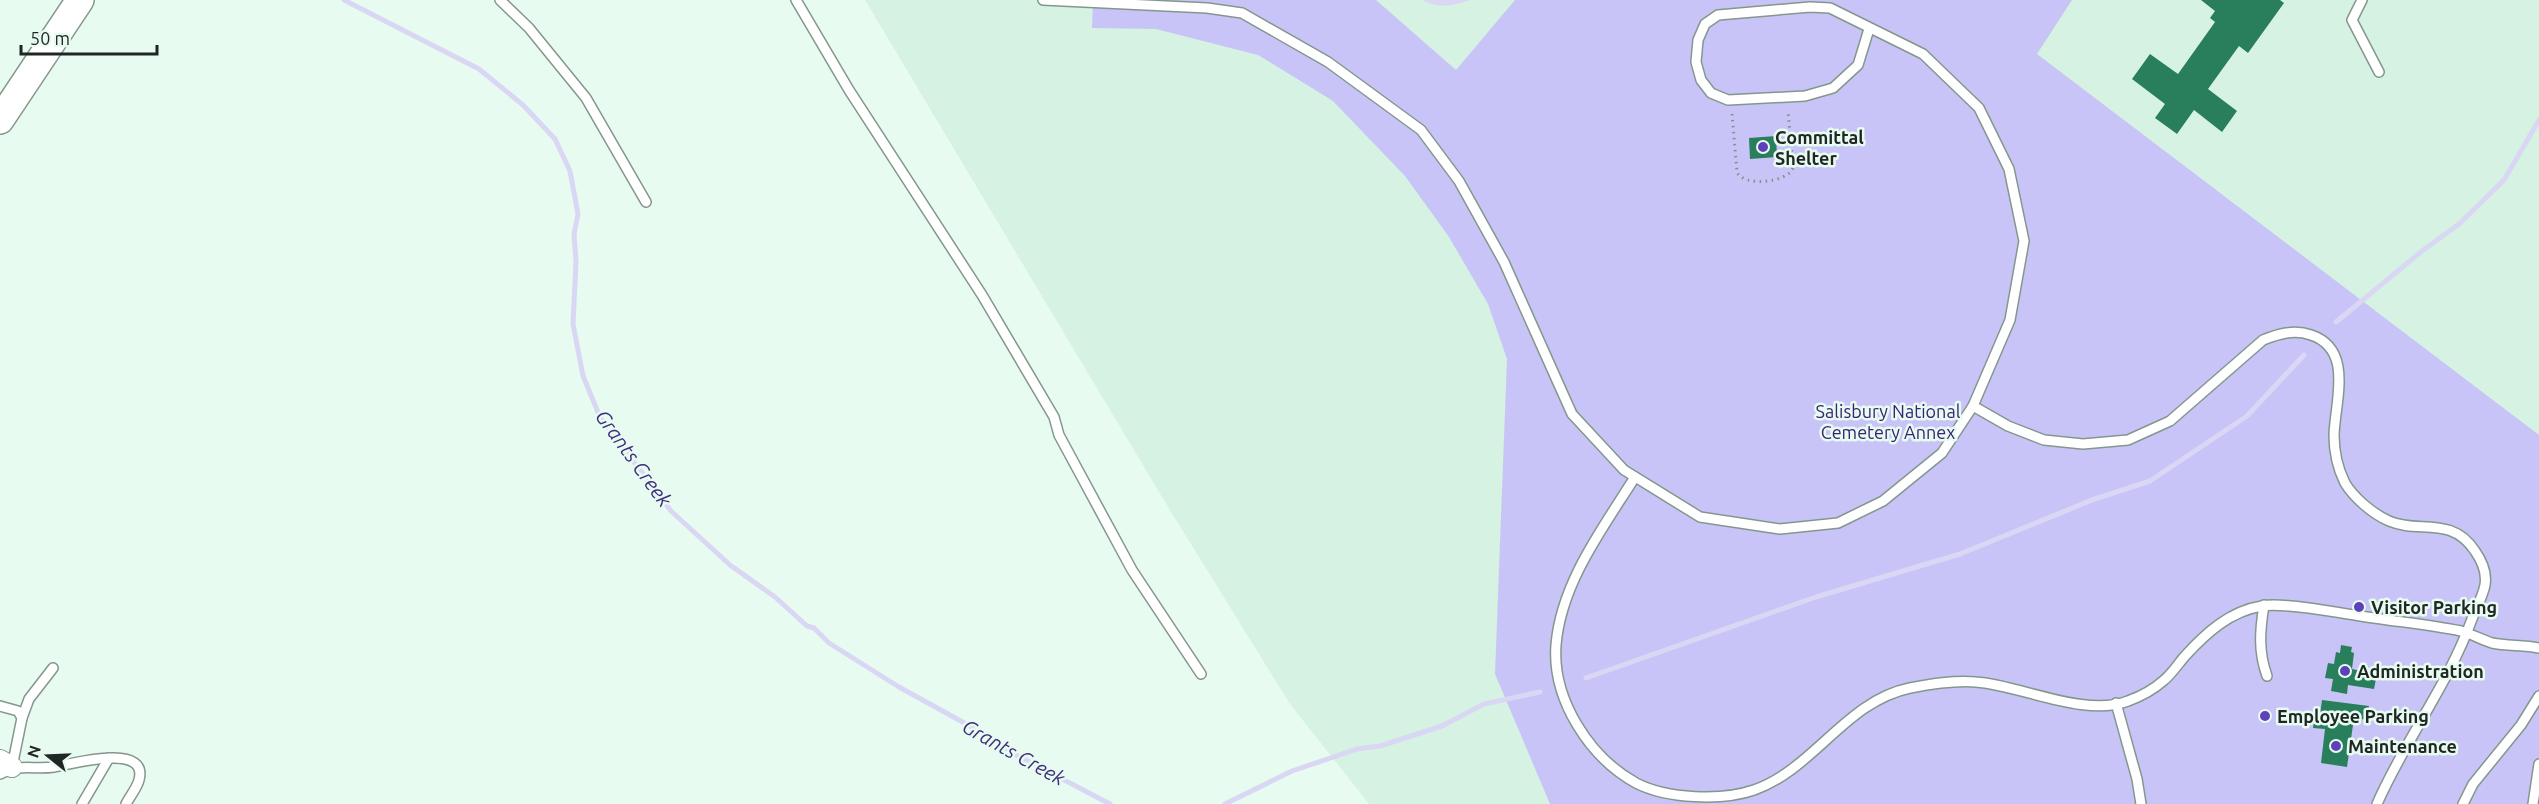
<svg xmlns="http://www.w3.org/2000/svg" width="2539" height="804" viewBox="0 0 2539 804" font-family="Ubuntu,sans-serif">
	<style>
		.built { fill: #d6f2e3 }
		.green { fill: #c9c4f7 }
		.water { fill: #d9d7f4 }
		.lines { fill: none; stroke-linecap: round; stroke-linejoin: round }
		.stream { stroke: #d9d7f4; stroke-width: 5 }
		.building { fill: #297f5b }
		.service-casing { stroke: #84978d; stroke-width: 12 }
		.minor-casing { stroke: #84978d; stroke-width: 22 }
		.secondary-casing { stroke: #84978d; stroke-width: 30 }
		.path { stroke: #85928b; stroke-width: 3; stroke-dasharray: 1.5 4.5; stroke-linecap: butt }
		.service { stroke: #fff; stroke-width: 9 }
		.minor { stroke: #fff; stroke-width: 20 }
		.secondary { stroke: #fff; stroke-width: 27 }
		.poi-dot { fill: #5e40b9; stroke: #e7fbf0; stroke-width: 2 }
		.labels { text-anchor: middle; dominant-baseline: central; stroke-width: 5; stroke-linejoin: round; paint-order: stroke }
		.poi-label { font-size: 18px; font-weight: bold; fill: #1f2623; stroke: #e7fbf0; text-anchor: start }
		.park-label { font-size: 18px; fill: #392474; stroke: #e7fbf0 }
		.water-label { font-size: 20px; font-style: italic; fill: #402d7d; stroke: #e7fbf0 }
	</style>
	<rect width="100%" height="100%" fill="#e7fbf0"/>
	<path class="built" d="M865 0H2539V804H1369L1290 704 1165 502Z"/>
	<path class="green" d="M1093 0H1376L1456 70 1515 0H2072L2037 54 2539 435V804H1550L1495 674 1507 359 1488 304 1449 237 1405 176 1333 101 1258 55 1156 29 1092 28Z"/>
	<path class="water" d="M1422 0H1470C1454 6 1437 9 1422 0Z"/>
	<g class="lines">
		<g class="stream">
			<path d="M344 0 479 69 523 105 555 139 570 171 578 214 574 234 576 262 573 324 583 376 600 417 671 511 730 565 775 597 807 626 814 628 829 643 899 687 988 736 1005 749 1110 804"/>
			<path d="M2336 322 2422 251 2459 224 2504 180 2539 120"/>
			<path d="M1586 678 1816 597 1960 554 2092 500 2150 481 2247 416 2304 355"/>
			<path d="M1225 804 1292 771 1357 749 1380 746 1442 726 1484 704 1540 692"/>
		</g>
	</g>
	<g class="building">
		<path d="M2201 0H2280L2284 3 2248 53 2239 46 2208 89 2237 111 2222 132 2194 110 2177 134 2155 118 2165 104 2132 79 2150 54 2178 74 2215 22 2210 18 2215 11Z"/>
		<path d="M1776 136 1777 157 1750 159 1749 138Z"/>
		<path d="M2341 645 2352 647 2351 652 2354 653 2352 669 2377 674 2374 689 2348 685 2347 694 2331 691 2333 679 2325 678 2328 663 2334 664 2336 652 2340 653Z"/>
		<path d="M2322 700 2369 706 2367 720 2354 718 2347 767 2321 763 2325 729 2313 728 2315 715H2320Z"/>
	</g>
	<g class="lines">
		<g class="service-casing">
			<g id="service">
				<path d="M500 0 529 28 586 98 646 202"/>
				<path d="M796 0 849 90 982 295 1054 417 1059 435 1132 570 1201 674"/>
				<path d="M1043 0 1207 8 1242 13 1328 62 1421 130 1459 181 1504 262 1572 414 1624 470 1700 517 1780 529 1838 523 1883 501 1942 453 1973 406 2010 320 2024 241 2009 169 1979 108 1923 54 1830 8 1810 7 1718 15 1705 24 1698 40 1696 62 1701 80 1711 93 1728 100 1805 96 1833 88 1858 65 1869 29"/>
				<path d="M2362 0 2352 20 2379 72"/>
				<path d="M1973 406 2008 426 2044 440 2083 444 2128 440 2170 421 2263 340C2278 334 2294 329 2311 335 2354 349 2335 402 2334 435 2334 452 2337 467 2345 483 2354 498 2373 514 2389 521 2419 534 2451 515 2475 551 2482 561 2487 573 2485 585 2483 596 2476 608 2472 619 2448 685 2405 740 2377 804"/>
				<path d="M1635 477C1603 528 1561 583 1556 645 1552 699 1589 757 1636 783 1667 799 1722 801 1754 790 1814 769 1846 701 1910 688 1931 684 1954 680 1976 682 2020 685 2085 718 2128 701 2139 697 2154 689 2163 681 2171 675 2178 664 2185 656 2206 633 2230 611 2262 606 2282 602 2333 612 2355 615 2390 621 2426 624 2461 631 2472 634 2482 640 2492 643 2507 646 2524 645 2539 648"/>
				<path d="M2264 605C2260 630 2258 651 2267 676"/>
				<path d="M2116 703 2137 779 2141 804"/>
				<path d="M0 706 18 711 22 718 12 767"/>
				<path d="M22 718 29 699 53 668"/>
				<path d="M0 774C20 763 33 770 54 767 71 764 149 742 139 780 137 788 130 796 126 804"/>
				<path d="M82 804 109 758"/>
				<path d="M2463 804 2473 784 2521 725 2539 696"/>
				<path d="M2533 804 2539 764"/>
			</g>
		</g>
		<g class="minor-casing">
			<path id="minor" d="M0 760 12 767"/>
		</g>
		<g class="secondary-casing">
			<path id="secondary" d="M0 120 80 0"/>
		</g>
		<path class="path" d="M1732 114 1737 172C1743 187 1787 183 1793 168L1788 111"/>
		<use href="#service" class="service"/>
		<use href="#minor" class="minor"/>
		<use href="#secondary" class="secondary"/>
	</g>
	<g class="poi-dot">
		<circle cx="1763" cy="147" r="6"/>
		<circle cx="2359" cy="607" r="6"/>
		<circle cx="2345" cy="671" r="6"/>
		<circle cx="2265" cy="716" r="6"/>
		<circle cx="2336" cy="746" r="6"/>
	</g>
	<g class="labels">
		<g class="poi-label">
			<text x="1775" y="137">Committal<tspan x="1775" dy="21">Shelter</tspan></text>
			<text x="2371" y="607">Visitor Parking</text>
			<text x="2357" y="671">Administration</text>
			<text x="2277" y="716">Employee Parking</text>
			<text x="2348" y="746">Maintenance</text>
		</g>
		<g class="park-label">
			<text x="1888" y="411">Salisbury National<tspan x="1888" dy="21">Cemetery Annex</tspan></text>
		</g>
		<g class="water-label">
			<text transform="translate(634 458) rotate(54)">Grants Creek</text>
			<text transform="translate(1014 752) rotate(29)">Grants Creek</text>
		</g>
	</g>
	<g transform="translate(48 756) rotate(288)" stroke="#e7fbf0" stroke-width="4.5" paint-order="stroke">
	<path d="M0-4.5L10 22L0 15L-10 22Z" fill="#1f2623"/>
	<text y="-9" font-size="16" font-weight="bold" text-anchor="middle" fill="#1f2623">N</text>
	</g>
	<path d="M21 45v9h136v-9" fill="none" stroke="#1f2623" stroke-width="3"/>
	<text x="30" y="45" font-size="18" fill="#1f2623" stroke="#e7fbf0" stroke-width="4.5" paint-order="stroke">50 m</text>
</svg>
